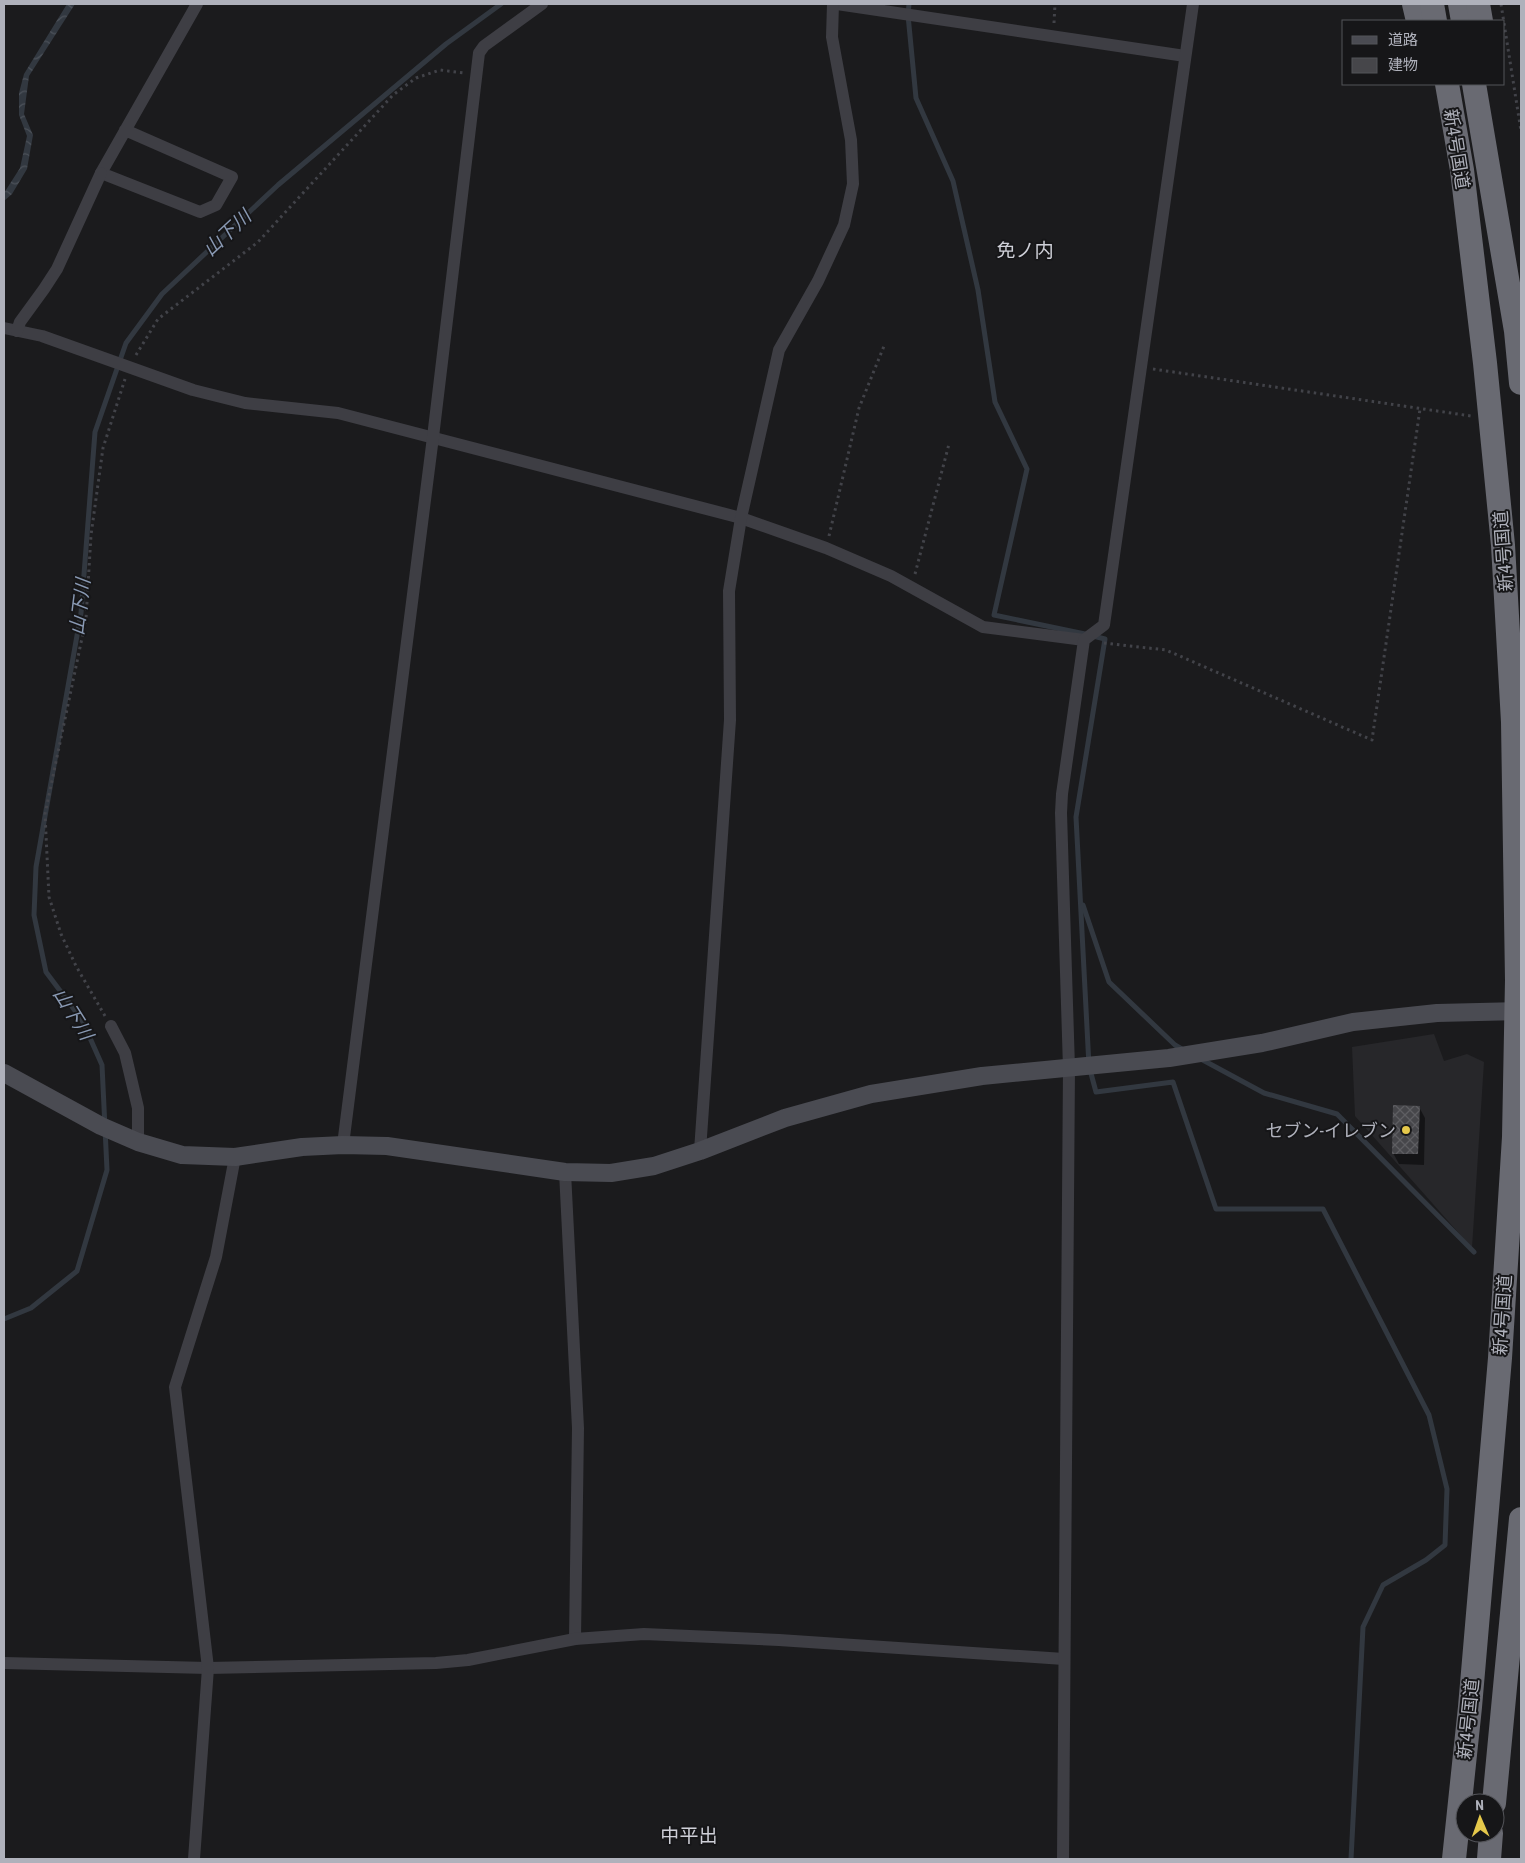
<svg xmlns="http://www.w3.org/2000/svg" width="1525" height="1863" viewBox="0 0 1525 1863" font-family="'Roboto Condensed','Noto Sans JP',sans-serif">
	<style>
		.built { fill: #27272a }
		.water { fill: url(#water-waves) }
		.shadow { fill: #0007 }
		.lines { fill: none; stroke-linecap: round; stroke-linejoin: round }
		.stream { stroke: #323840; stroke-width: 5 }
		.building { fill: url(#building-cross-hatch) }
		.path { stroke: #424349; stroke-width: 3; stroke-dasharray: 2.5 4; stroke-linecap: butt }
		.street { stroke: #3e3e44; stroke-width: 12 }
		.secondary { stroke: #4a4b52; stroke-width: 18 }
		.highway { stroke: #696a72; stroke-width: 24 }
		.poi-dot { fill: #e5c84b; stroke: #161618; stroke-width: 2 }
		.labels { text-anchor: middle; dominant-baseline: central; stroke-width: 4; stroke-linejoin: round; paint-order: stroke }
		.street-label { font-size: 18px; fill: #afb1bb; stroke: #161618 }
		.poi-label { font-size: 18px; fill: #afb1bb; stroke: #161618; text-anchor: end }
		.water-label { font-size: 19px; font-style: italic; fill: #8999b3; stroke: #161618 }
		.neighbourhood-label { font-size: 19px; fill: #cfd0d8; stroke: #161618 }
	</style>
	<defs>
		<pattern id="water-waves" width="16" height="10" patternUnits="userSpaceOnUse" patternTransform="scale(1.25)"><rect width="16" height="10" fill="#323840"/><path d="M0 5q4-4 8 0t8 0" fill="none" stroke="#4d525a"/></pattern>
		<pattern id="building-cross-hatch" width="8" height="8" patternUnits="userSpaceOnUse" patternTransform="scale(1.25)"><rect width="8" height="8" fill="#46464a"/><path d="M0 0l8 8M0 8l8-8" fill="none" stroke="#5e5e62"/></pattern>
	</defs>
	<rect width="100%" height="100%" fill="#1b1b1d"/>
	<path class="built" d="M1434 1034 1444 1061 1467 1054 1484 1062 1472 1248 1355 1116 1352 1047Z"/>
	<path class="water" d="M67 4H75L29 76 24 114 33 135 27 169 12 194 4 201V193L20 168 27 136 19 115V93L24 74Z"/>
	<path class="shadow" d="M1419 1107 1425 1118 1424 1165 1399 1164 1393 1153Z"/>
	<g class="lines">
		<g class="stream">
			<path d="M909 4 908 15 916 98 953 181 978 290 995 402 1027 469 994 615 1085 634"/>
			<path d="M1093 636 1105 639 1076 817 1089 1066 1096 1092 1173 1082 1216 1209H1323L1429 1415 1447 1489 1445 1545 1426 1560 1383 1585 1363 1627 1351 1859"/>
			<path d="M1083 905 1109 982 1175 1045 1185 1051"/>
			<path d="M1199 1058 1264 1093 1337 1114 1474 1252"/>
			<path d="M4 1319 31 1308 77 1271 107 1170 102 1065 82 1020 46 972 34 915 36 867 81 613 95 432 126 343 162 294 278 185 446 44 501 4"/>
		</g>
	</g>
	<path class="building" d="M1393 1105 1420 1106 1418 1154H1392Z"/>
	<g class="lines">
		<g class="path">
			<path d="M1501 4 1521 131"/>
			<path d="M1054 23 1055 4"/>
			<path d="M136 355 158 319 258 242 393 95 416 78 440 70 464 73"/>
			<path d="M1153 369 1471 416"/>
			<path d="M829 536 859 408 884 346"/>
			<path d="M915 574 949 444"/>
			<path d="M1104 643 1166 650 1372 740 1420 409"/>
			<path d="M105 1016 76 966 61 934 49 897 45 814 86 619 91 535 103 448 125 379"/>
		</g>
		<g class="street">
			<path d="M837 4 1185 56"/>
			<path d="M125 130 232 177 216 205 200 212 101 173 197 4"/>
			<path d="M4 328 42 336 193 390 245 403 338 413 741 518 826 548 891 576 983 627 1084 640"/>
			<path d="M17 331 20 322 44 289 57 269 101 173"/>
			<path d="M111 1026 125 1053 138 1108V1142"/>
			<path d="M343 1145 433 437 479 53 484 46 542 4"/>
			<path d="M700 1151 730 720 729 591 741 518 779 350 818 281 844 225 853 184 851 140 832 37 833 4"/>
			<path d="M565 1172 578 1428 575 1639"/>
			<path d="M4 1663 208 1668 436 1663 468 1660 575 1639 644 1634 779 1640 1064 1659"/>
			<path d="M194 1859 208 1668 175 1387 216 1257 235 1157"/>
			<path d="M1063 1859 1069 1068 1061 813 1062 794 1084 640 1104 625 1193 4"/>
		</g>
		<path class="secondary" d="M4 1073 101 1126 138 1142 182 1155 235 1157 302 1147 343 1145 387 1146 565 1172 611 1173 654 1166 700 1151 785 1118 871 1094 982 1076 1169 1058 1262 1043 1353 1022 1437 1013 1521 1011"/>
		<g class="highway">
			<path d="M1414 4 1418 21"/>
			<path d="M1432 4 1435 21"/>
			<path d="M1460 4 1463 21"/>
			<path d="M1478 4 1481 21"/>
			<path d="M1447 84 1462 170 1485 363 1503 545 1513 722 1517 980 1514 1137 1500 1358 1470 1707 1454 1859"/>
			<path d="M1474 84 1516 331 1521 383"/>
			<path d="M1494 1803 1521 1519"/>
			<path d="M1489 1859 1491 1833"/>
		</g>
	</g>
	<circle class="poi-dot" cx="1406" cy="1130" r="5"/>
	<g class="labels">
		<g class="street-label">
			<text transform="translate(1457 149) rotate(81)">新4号国道</text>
			<text transform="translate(1503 551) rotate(-94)">新4号国道</text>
			<text transform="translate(1502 1315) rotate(-86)">新4号国道</text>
			<text transform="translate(1468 1719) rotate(-84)">新4号国道</text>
		</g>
		<g class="poi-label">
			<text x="1396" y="1130">セブン-イレブン</text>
		</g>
		<g class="water-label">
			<text transform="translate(227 233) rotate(-43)">山下川</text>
			<text transform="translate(80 607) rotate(-83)">山下川</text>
			<text transform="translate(73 1014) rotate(58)">山下川</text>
		</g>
		<g class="neighbourhood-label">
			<text x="1025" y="250">免ノ内</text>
			<text x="689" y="1835">中平出</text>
		</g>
	</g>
	<rect width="1525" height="1863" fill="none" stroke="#afb1bb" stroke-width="10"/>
	<rect x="1342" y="20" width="162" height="65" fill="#161618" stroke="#535459"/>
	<rect x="1352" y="36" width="25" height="8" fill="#4a4b52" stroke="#535459"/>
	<text x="1388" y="45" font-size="15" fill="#afb1bb">道路</text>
	<rect x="1352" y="58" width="25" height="15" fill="#46464a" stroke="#535459"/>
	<text x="1388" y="70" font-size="15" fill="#afb1bb">建物</text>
	<g transform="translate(1480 1818) rotate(358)"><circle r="24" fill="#161618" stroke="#535459"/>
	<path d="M0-4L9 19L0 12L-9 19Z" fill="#e5c84b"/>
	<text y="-8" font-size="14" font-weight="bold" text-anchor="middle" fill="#afb1bb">N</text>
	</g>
</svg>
